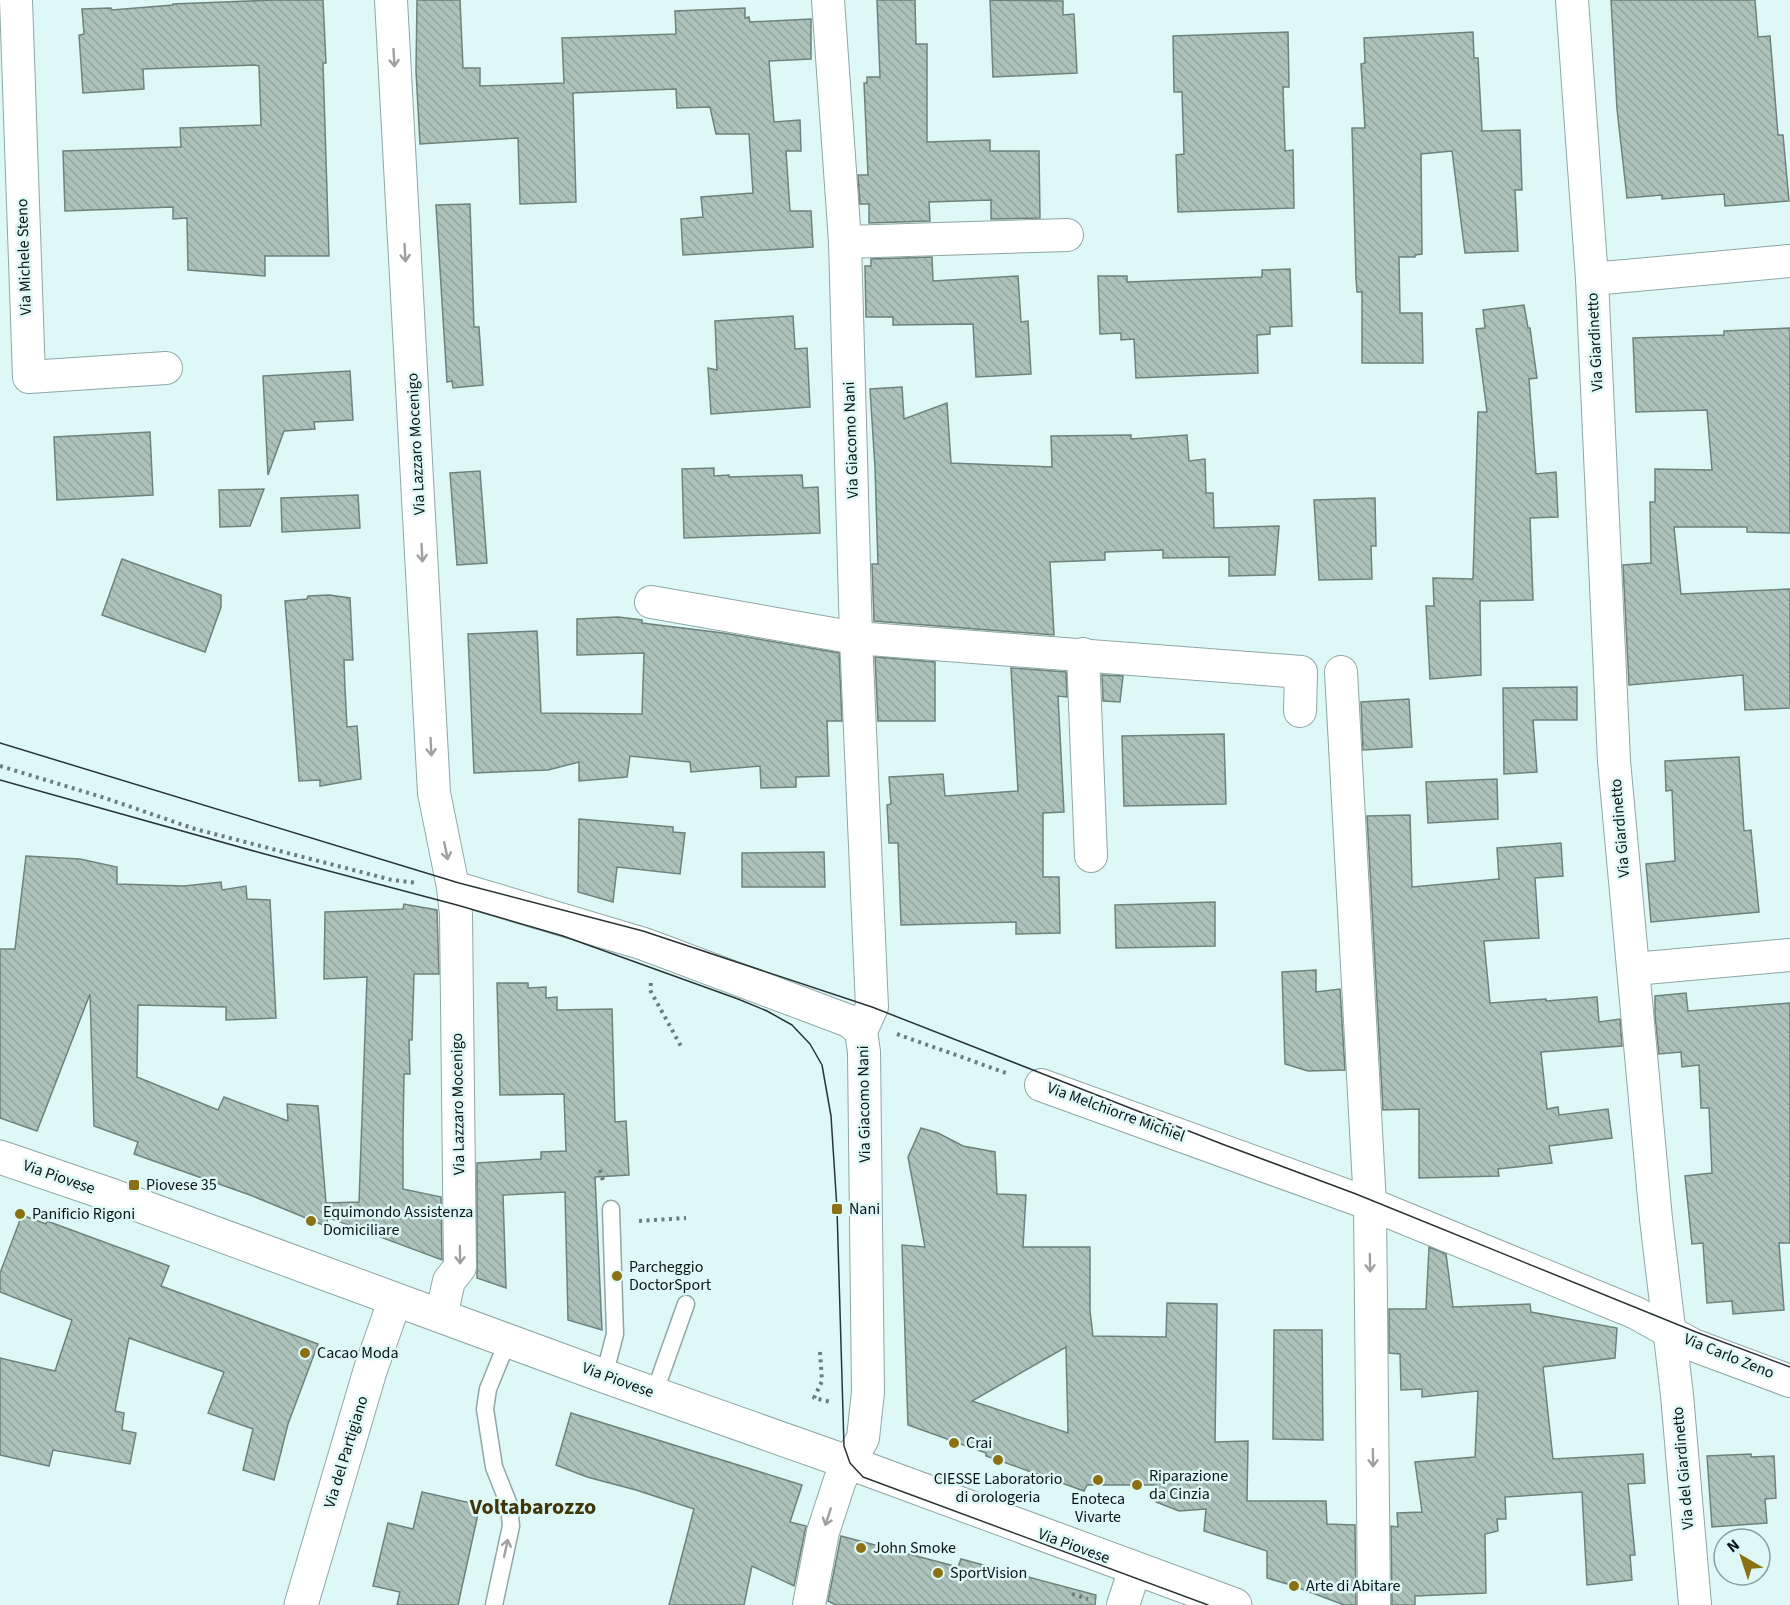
<svg xmlns="http://www.w3.org/2000/svg" width="1790" height="1605" viewBox="0 0 1790 1605" font-family="'Source Sans 3',sans-serif">
	<style>
		.building { fill: url(#building-back-hatch); stroke: #6e837c; stroke-width: 1.5; fill-rule: evenodd }
		.lines { fill: none; stroke-linecap: round; stroke-linejoin: round }
		.service-casing { stroke: #8fa7a6; stroke-width: 19 }
		.minor-casing { stroke: #8fa7a6; stroke-width: 34 }
		.tertiary-casing { stroke: #8fa7a6; stroke-width: 35 }
		.secondary-casing { stroke: #8fa7a6; stroke-width: 35 }
		.path { stroke: #6c7d7c; stroke-width: 4; stroke-dasharray: 3 4.5; stroke-linecap: butt }
		.service { stroke: #fff; stroke-width: 16 }
		.minor { stroke: #fff; stroke-width: 32 }
		.tertiary { stroke: #fff; stroke-width: 33 }
		.secondary { stroke: #fff; stroke-width: 33 }
		.tram { stroke: #293434; stroke-width: 1.5 }
		.oneway { stroke: #9da1a1 }
		.poi-dot { fill: #8c7114; stroke: #def8f6; stroke-width: 2 }
		.labels { text-anchor: middle; dominant-baseline: central; stroke-width: 5; stroke-linejoin: round; paint-order: stroke }
		.street-label { font-size: 16px; fill: #0b1414; stroke: #def8f6 }
		.poi-label { font-size: 16px; fill: #0b1414; stroke: #def8f6; text-anchor: start }
		.district-label { font-size: 22px; font-weight: bold; fill: #41350a; stroke: #def8f6 }
	</style>
	<defs>
		<pattern id="building-back-hatch" width="6" height="6" patternUnits="userSpaceOnUse" patternTransform="scale(1.5)"><rect width="6" height="6" fill="#acc2ba"/><path d="M-1 5l2 2M0 0l6 6M5-1l2 2" fill="none" stroke="#93a69f"/></pattern>
	</defs>
	<rect width="100%" height="100%" fill="#def8f6"/>
	<g class="building">
		<path d="M274 0H323L326 63H323L329 256H265V276L188 270 187 218 173 219V207L65 211 63 151 181 147 180 128 261 125 259 66 255 65 143 69 144 89 83 93 79 35 84 34 82 9 111 8 112 10 173 5V4Z"/>
		<path d="M417 0H460L463 68H480V86L564 83 562 38 676 34 675 11 745 8V18L749 17 750 22 811 19V59L769 61 774 122 800 120 801 151H786L790 211H811L813 247 683 255 681 219 703 217 701 197 753 193 749 134H716L710 107 677 108 676 89 573 93 576 202 520 204 518 138 420 144 416 71Z"/>
		<path d="M877 0H915L916 44H927V142L990 140V151H1039L1040 218 991 219V200L929 202 930 221 869 223V204H860L858 175H868L864 83H867V77H880Z"/>
		<path d="M990 0 1063 1V15L1074 14 1077 73 993 77Z"/>
		<path d="M1611 0H1755L1758 37 1770 36 1778 135H1783L1789 201 1725 206 1724 194 1662 199V195L1627 198 1617 109Z"/>
		<path d="M1288 32 1289 87H1283L1285 151 1293 150 1294 208 1178 212 1176 155 1184 154 1182 92H1174L1173 36Z"/>
		<path d="M1473 32 1474 58H1478L1482 131 1520 130 1522 190H1515L1518 251 1465 253 1452 151 1421 154 1422 254 1415 255V257H1399L1400 313H1422L1423 363H1362V292H1357L1356 279 1352 128H1365L1361 64 1365 63 1364 38Z"/>
		<path d="M470 204 474 327H479L483 385 453 388 452 381 447 382 436 205Z"/>
		<path d="M932 257 933 281 1018 276 1021 322 1028 321 1031 374 976 377 973 324 893 325V317H866L865 266H871V259Z"/>
		<path d="M1290 269 1292 326 1270 327V334L1257 335 1258 373 1136 378 1134 339 1121 340V333L1100 334 1098 276H1127V282L1262 277V270Z"/>
		<path d="M1524 305 1528 328H1530L1537 378 1529 379 1536 474 1556 472 1558 517 1530 518 1533 600 1480 601 1481 675 1430 679 1426 606H1434L1433 578 1473 579 1478 412H1487L1476 329 1485 328 1483 310Z"/>
		<path d="M793 316 795 349 807 348 810 407 711 414 708 368 717 370 715 321Z"/>
		<path d="M1790 328V533L1747 532V527H1674L1681 594 1790 589V708L1745 710 1743 675 1629 685 1623 565 1651 563 1650 502H1655V469L1712 470 1707 410 1636 412 1633 338 1724 335V331Z"/>
		<path d="M350 371 353 420 314 422 315 429 284 431 268 475 263 376Z"/>
		<path d="M902 387 904 419 947 403 951 463 1052 467 1051 436 1131 435V439L1187 435 1189 461 1205 459 1206 493H1213L1214 528 1279 526 1275 575 1229 576V557L1163 558V550L1105 552V560L1050 562 1054 635 874 621 872 564H878L875 468 870 389Z"/>
		<path d="M150 432 153 495 57 500 54 437Z"/>
		<path d="M714 468V476L729 475V477L802 475 803 488 818 487 820 533 684 538 682 469Z"/>
		<path d="M480 471 487 563 457 565 450 473Z"/>
		<path d="M264 489 250 526 220 527 219 490Z"/>
		<path d="M358 495 360 528 282 532 281 498Z"/>
		<path d="M1375 498 1376 546H1371L1372 579 1319 580 1314 500Z"/>
		<path d="M122 559 221 595V607L205 652 102 615Z"/>
		<path d="M329 595 350 598 353 660H344L345 688 347 727 357 726 361 779 320 786V780L299 781 285 601 307 599 308 596Z"/>
		<path d="M618 617 642 620V623L723 633 839 653 842 721H827L829 776 796 777V787L761 788 760 766 691 772 690 762 630 756 627 777 579 781V762L548 770 474 773 468 634 537 631 541 713 642 714 644 653 577 655V619Z"/>
		<path d="M875 657 935 662V721H878Z"/>
		<path d="M1011 668 1066 672 1067 697 1058 696 1064 812 1043 813V877H1059L1060 933 1016 934V922L901 925 898 843H889L887 805 891 804 889 777 943 774 945 796 1018 791Z"/>
		<path d="M1102 675 1123 676 1120 702 1103 701Z"/>
		<path d="M1577 687V720H1533L1537 772 1504 774 1503 688Z"/>
		<path d="M1409 699 1412 747 1363 750 1361 702Z"/>
		<path d="M1224 734 1226 804 1124 806 1122 736Z"/>
		<path d="M1739 757 1744 831 1751 830 1759 912 1651 922 1646 864 1675 861 1672 790 1666 791 1665 761Z"/>
		<path d="M1497 779 1498 819 1428 823 1426 782Z"/>
		<path d="M1410 815 1412 887 1499 879 1497 848 1561 843 1563 876 1535 878 1539 938 1484 941 1490 1003 1546 999V1001L1597 997 1599 1022 1620 1019 1622 1046 1541 1052 1547 1109 1558 1107 1559 1115 1608 1109 1612 1138 1549 1146 1552 1163 1498 1169 1499 1176 1419 1178V1109L1383 1110 1367 816Z"/>
		<path d="M579 819 673 827V832L685 833 680 874 617 867 613 902 578 892Z"/>
		<path d="M824 852 825 887H742V853Z"/>
		<path d="M26 856 80 859 117 867V884L184 886 221 882 222 890 246 886 247 899 270 900 276 1018 226 1020V1007L138 1005 137 1077 218 1110 224 1097 288 1121 287 1104 318 1106 326 1203 359 1202 367 977 324 979 325 912 403 909 404 904 437 910 439 974H414L412 1040H409L410 1074H404L403 1136V1189L441 1197 442 1260 327 1217 328 1227 250 1195 134 1154 138 1142 94 1126 90 994 37 1131 0 1118V949H15Z"/>
		<path d="M1215 902V946L1116 948 1115 905Z"/>
		<path d="M1316 970V992L1340 989 1345 1070 1308 1071 1285 1064 1282 972Z"/>
		<path d="M497 983H528V988L546 987V998L557 997V1010L612 1009 615 1122 626 1121 629 1175 595 1177 602 1330 568 1320 565 1192 503 1195 506 1288 477 1278V1163L541 1159V1152L566 1151 564 1094 500 1095Z"/>
		<path d="M1686 993 1688 1011 1790 1003V1243H1779L1784 1310 1733 1314 1732 1301 1707 1303 1703 1243 1692 1244 1685 1176 1712 1173 1709 1108H1701L1699 1065 1682 1067 1681 1052 1659 1054 1655 1015V996Z"/>
		<path d="M921 1128 938 1133 963 1146 995 1152 997 1194 1026 1195 1023 1247H1090V1311L1093 1336 1166 1337 1167 1303 1217 1304 1215 1442 1248 1441 1247 1501H1326L1327 1524 1355 1525 1356 1605H1344L1294 1586 1267 1578V1551L1204 1531 1206 1509 1179 1511 1156 1502V1485H1087L1084 1491 998 1460 986 1456V1453L908 1425 902 1245 925 1247 908 1157ZM1066 1347 1068 1433 972 1401Z"/>
		<path d="M22 1215 46 1224 47 1221 169 1266 161 1286 318 1344 288 1424 274 1480 243 1470 253 1429 208 1413 224 1372 129 1338 115 1411 124 1413 122 1430 136 1433 130 1464 53 1450 49 1466 0 1455V1358L55 1371 72 1320 0 1292V1273Z"/>
		<path d="M1429 1247 1446 1254 1453 1307 1530 1304 1531 1312 1617 1328 1615 1358 1543 1367 1553 1459 1643 1454 1645 1483 1628 1484 1635 1555H1630L1632 1580 1587 1585 1582 1492 1505 1497 1506 1519H1497L1498 1531 1485 1534 1486 1593 1415 1596V1605H1392L1391 1526 1398 1527 1397 1513 1422 1512 1415 1462 1475 1457 1478 1391 1422 1397V1389L1401 1390 1400 1354 1389 1353V1309H1426Z"/>
		<path d="M1274 1330H1322L1323 1440 1273 1439Z"/>
		<path d="M571 1413 802 1485 790 1522 806 1526 794 1586 752 1566 744 1605H669L694 1509 636 1490 587 1477 556 1465Z"/>
		<path d="M1751 1454V1457L1774 1456 1776 1498 1765 1499 1767 1523 1712 1527 1707 1456Z"/>
		<path d="M422 1492 480 1505 458 1605H397L400 1592 373 1586 388 1523 413 1529Z"/>
		<path d="M841 1536 958 1567 961 1559 1096 1595 1095 1605H836L828 1601Z"/>
	</g>
	<g class="lines">
		<g class="service-casing">
			<g id="service">
				<path d="M604 1376 615 1334 611 1209"/>
				<path d="M654 1394 686 1304"/>
				<path d="M494 1605 511 1526 509 1505 494 1467 485 1409 488 1389 508 1340"/>
			</g>
		</g>
		<g class="minor-casing">
			<g id="minor">
				<path d="M16 0 29 377 166 368"/>
				<path d="M391 0 434 793 453 887 456 915 460 1267 449 1281 441 1316"/>
				<path d="M1572 0 1592 279 1614 761 1656 1219 1677 1395 1695 1605"/>
				<path d="M845 242 1067 235"/>
				<path d="M1592 279 1790 261"/>
				<path d="M651 602 856 638 1301 672 1300 711"/>
				<path d="M1083 654 1091 856"/>
				<path d="M1341 672 1370 1204 1374 1605"/>
				<path d="M453 887 644 944 849 1021 861 1031"/>
				<path d="M1634 969 1790 955"/>
				<path d="M1041 1085 1370 1204 1636 1313 1693 1345 1790 1381"/>
				<path d="M809 1605 823 1532 840 1480 863 1438 868 1392 864 1052 861 1031 872 1007 856 638 845 242 828 0"/>
				<path d="M1123 1605 1135 1569"/>
			</g>
		</g>
		<g class="tertiary-casing">
			<path id="tertiary" d="M301 1605 370 1371 395 1300"/>
		</g>
		<g class="secondary-casing">
			<path id="secondary" d="M0 1157 111 1195 604 1376 850 1463 1235 1605"/>
		</g>
		<g class="path">
			<path d="M0 766 105 798 195 829 392 880 418 883"/>
			<path d="M651 983 650 990 682 1048"/>
			<path d="M897 1034 1009 1074"/>
			<path d="M600 1170 604 1184"/>
			<path d="M639 1221 686 1218"/>
			<path d="M820 1352 822 1381 814 1398 831 1402"/>
			<path d="M1072 1594 1088 1599"/>
		</g>
		<use href="#service" class="service"/>
		<use href="#minor" class="minor"/>
		<use href="#tertiary" class="tertiary"/>
		<use href="#secondary" class="secondary"/>
		<g class="tram">
			<path d="M0 743 459 883 643 931 872 1007 1222 1144 1356 1194 1696 1332 1790 1367"/>
			<path d="M0 780 261 853 457 905 563 936 738 999 767 1011 792 1025 810 1044 822 1065 831 1116 837 1209 844 1446 850 1463 863 1477 1208 1605"/>
		</g>
	</g>
	<defs><path id="oneway-shaft" d="M-6 0H5M1.5-3L5.5 0L1.5 3" fill="none" stroke-width="1.6" stroke-linecap="round" stroke-linejoin="round" transform="scale(1.5)"/></defs>
	<g class="oneway">
		<use href="#oneway-shaft" transform="translate(394 58) rotate(87)"/>
		<use href="#oneway-shaft" transform="translate(405 253) rotate(87)"/>
		<use href="#oneway-shaft" transform="translate(422 553) rotate(87)"/>
		<use href="#oneway-shaft" transform="translate(431 747) rotate(87)"/>
		<use href="#oneway-shaft" transform="translate(446 851) rotate(78)"/>
		<use href="#oneway-shaft" transform="translate(460 1255) rotate(89)"/>
		<use href="#oneway-shaft" transform="translate(1370 1263) rotate(89)"/>
		<use href="#oneway-shaft" transform="translate(1373 1458) rotate(89)"/>
		<use href="#oneway-shaft" transform="translate(828 1517) rotate(108)"/>
		<use href="#oneway-shaft" transform="translate(506 1548) rotate(-78)"/>
	</g>
	<g class="poi-dot">
		<rect x="128" y="1179" width="12" height="12" rx="3"/>
		<rect x="831" y="1203" width="12" height="12" rx="3"/>
		<circle cx="20" cy="1214" r="6"/>
		<circle cx="311" cy="1221" r="6"/>
		<circle cx="617" cy="1276" r="6"/>
		<circle cx="305" cy="1353" r="6"/>
		<circle cx="954" cy="1443" r="6"/>
		<circle cx="998" cy="1460" r="6"/>
		<circle cx="1098" cy="1480" r="6"/>
		<circle cx="1137" cy="1485" r="6"/>
		<circle cx="861" cy="1548" r="6"/>
		<circle cx="938" cy="1573" r="6"/>
		<circle cx="1294" cy="1586" r="6"/>
	</g>
	<g class="labels">
		<g class="street-label">
			<text transform="translate(24 257) rotate(-92)">Via Michele Steno</text>
			<text transform="translate(1595 342) rotate(-93)">Via Giardinetto</text>
			<text transform="translate(851 440) rotate(-92)">Via Giacomo Nani</text>
			<text transform="translate(416 444) rotate(-93)">Via Lazzaro Mocenigo</text>
			<text transform="translate(1620 828) rotate(-95)">Via Giardinetto</text>
			<text transform="translate(458 1104) rotate(-91)">Via Lazzaro Mocenigo</text>
			<text transform="translate(864 1104) rotate(-91)">Via Giacomo Nani</text>
			<text transform="translate(1116 1112) rotate(20)">Via Melchiorre Michiel</text>
			<text transform="translate(59 1177) rotate(19)">Via Piovese</text>
			<text transform="translate(1729 1356) rotate(22)">Via Carlo Zeno</text>
			<text transform="translate(618 1380) rotate(20)">Via Piovese</text>
			<text transform="translate(346 1452) rotate(-73)">Via del Partigiano</text>
			<text transform="translate(1683 1468) rotate(-95)">Via del Giardinetto</text>
			<text transform="translate(1074 1546) rotate(20)">Via Piovese</text>
		</g>
		<g class="poi-label">
			<text x="146" y="1185">Piovese 35</text>
			<text x="849" y="1209">Nani</text>
			<text x="323" y="1212">Equimondo Assistenza<tspan x="323" dy="18">Domiciliare</tspan></text>
			<text x="32" y="1214">Panificio Rigoni</text>
			<text x="629" y="1267">Parcheggio<tspan x="629" dy="18">DoctorSport</tspan></text>
			<text x="317" y="1353">Cacao Moda</text>
			<text x="966" y="1443">Crai</text>
			<text x="1149" y="1476">Riparazione<tspan x="1149" dy="18">da Cinzia</tspan></text>
			<text x="998" y="1479" text-anchor="middle">CIESSE Laboratorio<tspan x="998" dy="18">di orologeria</tspan></text>
			<text x="1098" y="1499" text-anchor="middle">Enoteca<tspan x="1098" dy="18">Vivarte</tspan></text>
			<text x="873" y="1548">John Smoke</text>
			<text x="950" y="1573">SportVision</text>
			<text x="1306" y="1586">Arte di Abitare</text>
		</g>
		<g class="district-label">
			<text x="533" y="1507">Voltabarozzo</text>
		</g>
	</g>
	<g transform="translate(1742 1557) rotate(321)"><circle r="28" fill="#def8f6" stroke="#8a9d9c" stroke-width="1.5"/>
	<path d="M0-4.5L10 22L0 15L-10 22Z" fill="#8c7114"/>
	<text y="-9" font-size="16" font-weight="bold" text-anchor="middle" fill="#0b1414">N</text>
	</g>
</svg>
